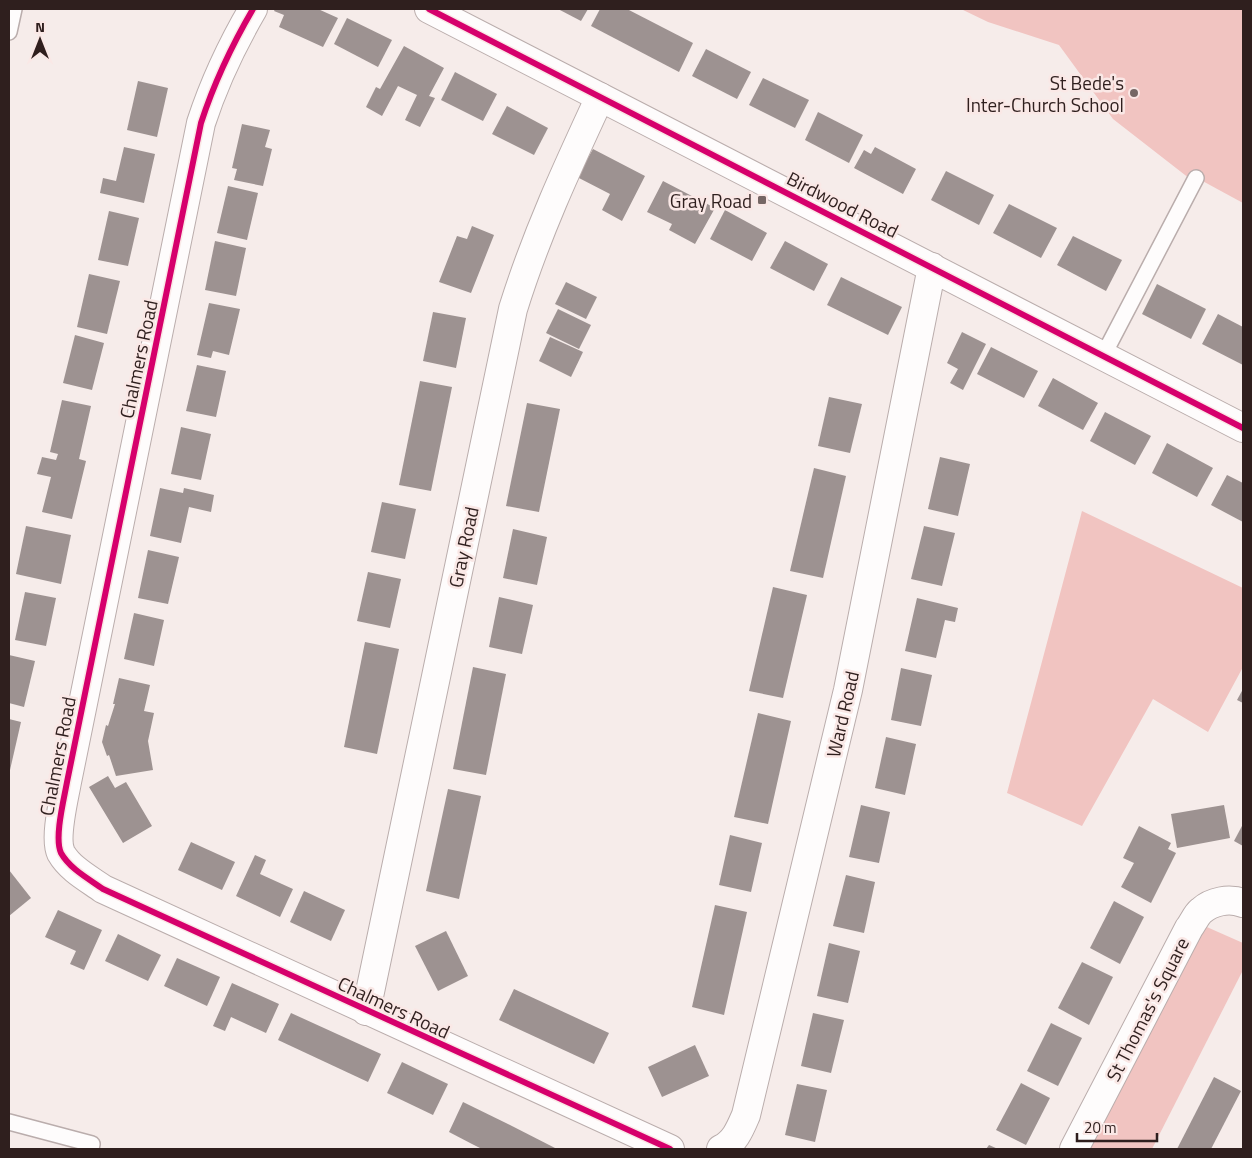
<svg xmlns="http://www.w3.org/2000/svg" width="1252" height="1158" viewBox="0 0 1252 1158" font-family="'Titillium Web',sans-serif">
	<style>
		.green { fill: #f1c4c1 }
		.building { fill: #9d9291 }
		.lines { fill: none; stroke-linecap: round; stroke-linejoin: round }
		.service-casing { stroke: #baadac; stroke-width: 18 }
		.minor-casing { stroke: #baadac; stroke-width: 30 }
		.tertiary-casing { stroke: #baadac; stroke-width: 30 }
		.service { stroke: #fefcfc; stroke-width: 15 }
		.minor { stroke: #fefcfc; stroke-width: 28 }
		.tertiary { stroke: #fefcfc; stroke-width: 28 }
		.cycleway-casing { stroke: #fae8e6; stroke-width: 9 }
		.cycleway { stroke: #d6006c; stroke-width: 6 }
		.poi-dot { fill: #756765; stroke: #fae8e6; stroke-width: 2 }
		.labels { text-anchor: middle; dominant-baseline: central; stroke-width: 5; stroke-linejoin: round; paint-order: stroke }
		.poi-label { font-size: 19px; fill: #2f1f1e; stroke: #fae8e6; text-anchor: end }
		.street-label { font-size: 19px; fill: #2f1f1e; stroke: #fae8e6 }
	</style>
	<rect width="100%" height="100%" fill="#f6ecea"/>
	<g class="green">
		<path d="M961 9H1243V203L1197 178 1194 182 1113 119 1059 45 988 22Z"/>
		<path d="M1082 511 1243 588V667L1208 732 1153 699 1082 826 1007 793Z"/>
		<path d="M1200 924 1243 943V970L1152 1149H1086Z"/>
	</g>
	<g class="building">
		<path d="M275 9H318L338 18 323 47 279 27 284 15 274 11Z"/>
		<path d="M558 9H588L581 21Z"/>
		<path d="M600 9H627L693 43 679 72 591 26Z"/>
		<path d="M347 18 392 40 378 67 334 44Z"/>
		<path d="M404 46 444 68 429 96 435 98 420 127 405 120 417 95 398 86 382 116 366 107 376 87 380 89Z"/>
		<path d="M706 49 751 72 737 99 692 76Z"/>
		<path d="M455 72 497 94 483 121 441 100Z"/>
		<path d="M763 78 809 100 795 128 749 105Z"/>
		<path d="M138 81 168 88 157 137 127 130Z"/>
		<path d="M507 106 548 128 534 155 492 134Z"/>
		<path d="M818 112 863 135 849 163 805 140Z"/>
		<path d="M242 124 270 130 265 147 272 149 263 186 234 180 237 169 232 168Z"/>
		<path d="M124 147 155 154 144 203 100 193 103 178 116 181Z"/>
		<path d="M875 147 916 169 903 194 854 168 864 150 871 154Z"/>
		<path d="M593 149 645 176 622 221 602 210 610 194 577 177Z"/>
		<path d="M946 171 994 195 979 225 931 200Z"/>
		<path d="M663 181 715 208 695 244 669 230 672 224 647 212Z"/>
		<path d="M228 186 258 193 247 240 217 233Z"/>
		<path d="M1009 204 1057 228 1041 258 993 233Z"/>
		<path d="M725 210 767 233 752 261 710 239Z"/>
		<path d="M109 211 139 218 128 266 98 260Z"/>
		<path d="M472 226 494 235 471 293 439 282 457 236 467 239Z"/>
		<path d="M1073 236 1122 260 1106 291 1057 265Z"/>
		<path d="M215 241 246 248 236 296 205 290Z"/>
		<path d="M785 241 828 264 814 291 770 268Z"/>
		<path d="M89 274 120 281 107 334 77 327Z"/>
		<path d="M841 277 902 307 888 335 827 305Z"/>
		<path d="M566 282 597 297 586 319 555 304Z"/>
		<path d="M1157 284 1206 309 1191 339 1142 314Z"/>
		<path d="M209 303 240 309 229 355 213 351 211 358 197 355Z"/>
		<path d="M558 309 591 325 579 349 546 333Z"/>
		<path d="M433 312 466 318 456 368 423 361Z"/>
		<path d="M1218 314 1243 327V365L1202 344Z"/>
		<path d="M962 332 986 344 963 390 950 383 958 369 947 363Z"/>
		<path d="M75 335 104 343 92 390 63 383Z"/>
		<path d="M550 337 583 352 571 377 539 361Z"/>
		<path d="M991 347 1038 371 1024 398 977 374Z"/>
		<path d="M197 365 226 371 216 417 186 411Z"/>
		<path d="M1053 378 1098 403 1083 430 1038 406Z"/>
		<path d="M420 381 452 387 431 491 399 485Z"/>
		<path d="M829 397 862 404 850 453 818 446Z"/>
		<path d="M62 400 91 406 79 459 86 461 72 519 42 512 51 477 37 474 42 457 56 460 58 454 50 452Z"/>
		<path d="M527 403 560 409 539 512 506 506Z"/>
		<path d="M1105 412 1151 436 1135 465 1090 441Z"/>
		<path d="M181 427 211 434 201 480 171 474Z"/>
		<path d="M1167 443 1213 468 1197 497 1152 473Z"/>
		<path d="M940 457 970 464 958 516 928 509Z"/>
		<path d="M814 468 846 476 823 578 790 571Z"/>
		<path d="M1227 475 1243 483V522L1211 505Z"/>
		<path d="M160 488 183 493 184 488 214 495 211 512 189 507 181 543 150 536Z"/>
		<path d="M382 502 416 509 405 559 371 552Z"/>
		<path d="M26 526 71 535 61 584 16 574Z"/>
		<path d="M924 526 955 533 942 586 911 579Z"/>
		<path d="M513 529 547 537 537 585 503 578Z"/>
		<path d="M148 550 179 557 168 604 138 598Z"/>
		<path d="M368 572 401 579 390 628 357 621Z"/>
		<path d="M773 587 807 595 783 698 749 691Z"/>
		<path d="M25 592 56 598 46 646 15 640Z"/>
		<path d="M499 597 533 605 522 654 489 647Z"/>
		<path d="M917 598 958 608 955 622 945 620 936 658 905 651Z"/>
		<path d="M134 613 164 620 154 666 124 659Z"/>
		<path d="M365 642 399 649 377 754 344 747Z"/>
		<path d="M9 655 35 661 24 707 9 703Z"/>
		<path d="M473 667 506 674 486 775 453 769Z"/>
		<path d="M901 668 932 675 921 726 891 720Z"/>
		<path d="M119 678 150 685 144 711 154 713 148 741 153 770 116 776 109 755 107 756 102 742 106 725 108 726 115 704H113Z"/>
		<path d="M1243 689V703L1237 700Z"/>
		<path d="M758 713 791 721 768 824 734 817Z"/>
		<path d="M9 719 21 722 10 770H9Z"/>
		<path d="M886 737 916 744 905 795 875 788Z"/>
		<path d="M108 776 115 788 126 782 152 826 123 843 89 787Z"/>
		<path d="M448 789 481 796 459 899 426 891Z"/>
		<path d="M861 805 890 812 879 863 849 857Z"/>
		<path d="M1224 805 1230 838 1177 848 1171 814Z"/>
		<path d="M1243 824V846L1234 841Z"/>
		<path d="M1139 826 1171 843 1168 849 1176 853 1151 903 1121 887 1134 863 1123 858Z"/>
		<path d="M730 835 762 843 751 892 719 885Z"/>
		<path d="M191 842 235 862 222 890 178 870Z"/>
		<path d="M255 855 266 860 260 874 293 889 280 917 236 896Z"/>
		<path d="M9 870 31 898 9 916Z"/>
		<path d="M846 875 875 882 864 933 833 926Z"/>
		<path d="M304 891 345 910 331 941 290 922Z"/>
		<path d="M1114 901 1144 917 1120 964 1090 948Z"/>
		<path d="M715 905 747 912 724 1015 692 1007Z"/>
		<path d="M58 910 102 930 84 970 70 964 76 951 45 937Z"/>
		<path d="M446 931 468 976 438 991 415 946Z"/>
		<path d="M118 934 161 955 148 981 105 961Z"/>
		<path d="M829 943 860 951 848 1003 817 996Z"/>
		<path d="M177 958 220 977 207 1006 164 986Z"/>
		<path d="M1082 962 1113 977 1089 1025 1058 1008Z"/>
		<path d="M232 983 279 1004 266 1033 231 1017 225 1031 213 1026Z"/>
		<path d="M514 989 609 1033 594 1064 499 1020Z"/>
		<path d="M291 1013 381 1054 368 1082 278 1040Z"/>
		<path d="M813 1013 844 1020 831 1073 801 1066Z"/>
		<path d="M1051 1023 1082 1038 1058 1086 1027 1071Z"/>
		<path d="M695 1045 709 1076 662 1097 648 1067Z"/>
		<path d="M402 1062 448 1084 433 1115 387 1093Z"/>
		<path d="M1214 1077 1241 1091 1211 1149H1177Z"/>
		<path d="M1021 1083 1050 1098 1026 1145 996 1130Z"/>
		<path d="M797 1084 827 1090 815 1142 785 1135Z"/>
		<path d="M463 1102 510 1125 557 1149H482L472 1144 449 1132Z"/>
		<path d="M989 1145 998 1149H986Z"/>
	</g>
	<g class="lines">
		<g class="service-casing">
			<g id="service">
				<path d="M9 32 14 9"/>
				<path d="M1103 356 1196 178"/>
				<path d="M9 1122 92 1144 91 1149"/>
			</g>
		</g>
		<g class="minor-casing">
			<g id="minor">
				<path d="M253 9C232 45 214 83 201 123L67 782C64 799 54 838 61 853 70 869 89 879 103 889L670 1149"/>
				<path d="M366 1011 513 309C536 235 567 168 600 97"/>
				<path d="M721 1149C735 1142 740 1129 746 1115L848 690 932 267"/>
				<path d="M1074 1149 1189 928C1193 923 1196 915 1201 911 1212 901 1229 898 1243 903"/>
			</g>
		</g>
		<g class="tertiary-casing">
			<path id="tertiary" d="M429 9 1243 428"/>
		</g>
		<use href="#service" class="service"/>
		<use href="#minor" class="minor"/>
		<use href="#tertiary" class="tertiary"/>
		<g class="cycleway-casing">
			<g id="cycleway">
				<path d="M253 9C232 45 214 83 201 123L67 782C64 799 54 838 61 853 70 869 89 879 103 889L670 1149"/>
				<path d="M429 9 1243 428"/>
			</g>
		</g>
		<use href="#cycleway" class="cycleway"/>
	</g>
	<g class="poi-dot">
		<circle cx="1134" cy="93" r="5"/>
		<rect x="757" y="195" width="10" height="10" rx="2.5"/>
	</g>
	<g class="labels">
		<g class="poi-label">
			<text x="1124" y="82">St Bede's<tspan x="1124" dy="22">Inter-Church School</tspan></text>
			<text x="752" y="200">Gray Road</text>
		</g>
		<g class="street-label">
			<text transform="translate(843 204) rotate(27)">Birdwood Road</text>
			<text transform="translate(138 359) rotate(-78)">Chalmers Road</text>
			<text transform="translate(463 547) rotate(-78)">Gray Road</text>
			<text transform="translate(842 714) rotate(-77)">Ward Road</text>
			<text transform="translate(57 756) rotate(-79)">Chalmers Road</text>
			<text transform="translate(394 1007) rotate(25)">Chalmers Road</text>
			<text transform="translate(1147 1009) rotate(-63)">St Thomas's Square</text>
		</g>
	</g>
	<rect width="1252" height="1158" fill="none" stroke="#2f1f1e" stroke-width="20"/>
	<g transform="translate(40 40)" stroke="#fae8e6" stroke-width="4" paint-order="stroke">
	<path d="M0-4L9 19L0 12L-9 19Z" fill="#2f1f1e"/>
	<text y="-8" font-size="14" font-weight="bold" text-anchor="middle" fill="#2f1f1e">N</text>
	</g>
	<path d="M1077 1133v8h80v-8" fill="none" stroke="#2f1f1e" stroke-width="2.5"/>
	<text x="1084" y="1133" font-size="15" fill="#2f1f1e" stroke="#fae8e6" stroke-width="4" paint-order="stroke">20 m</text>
</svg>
